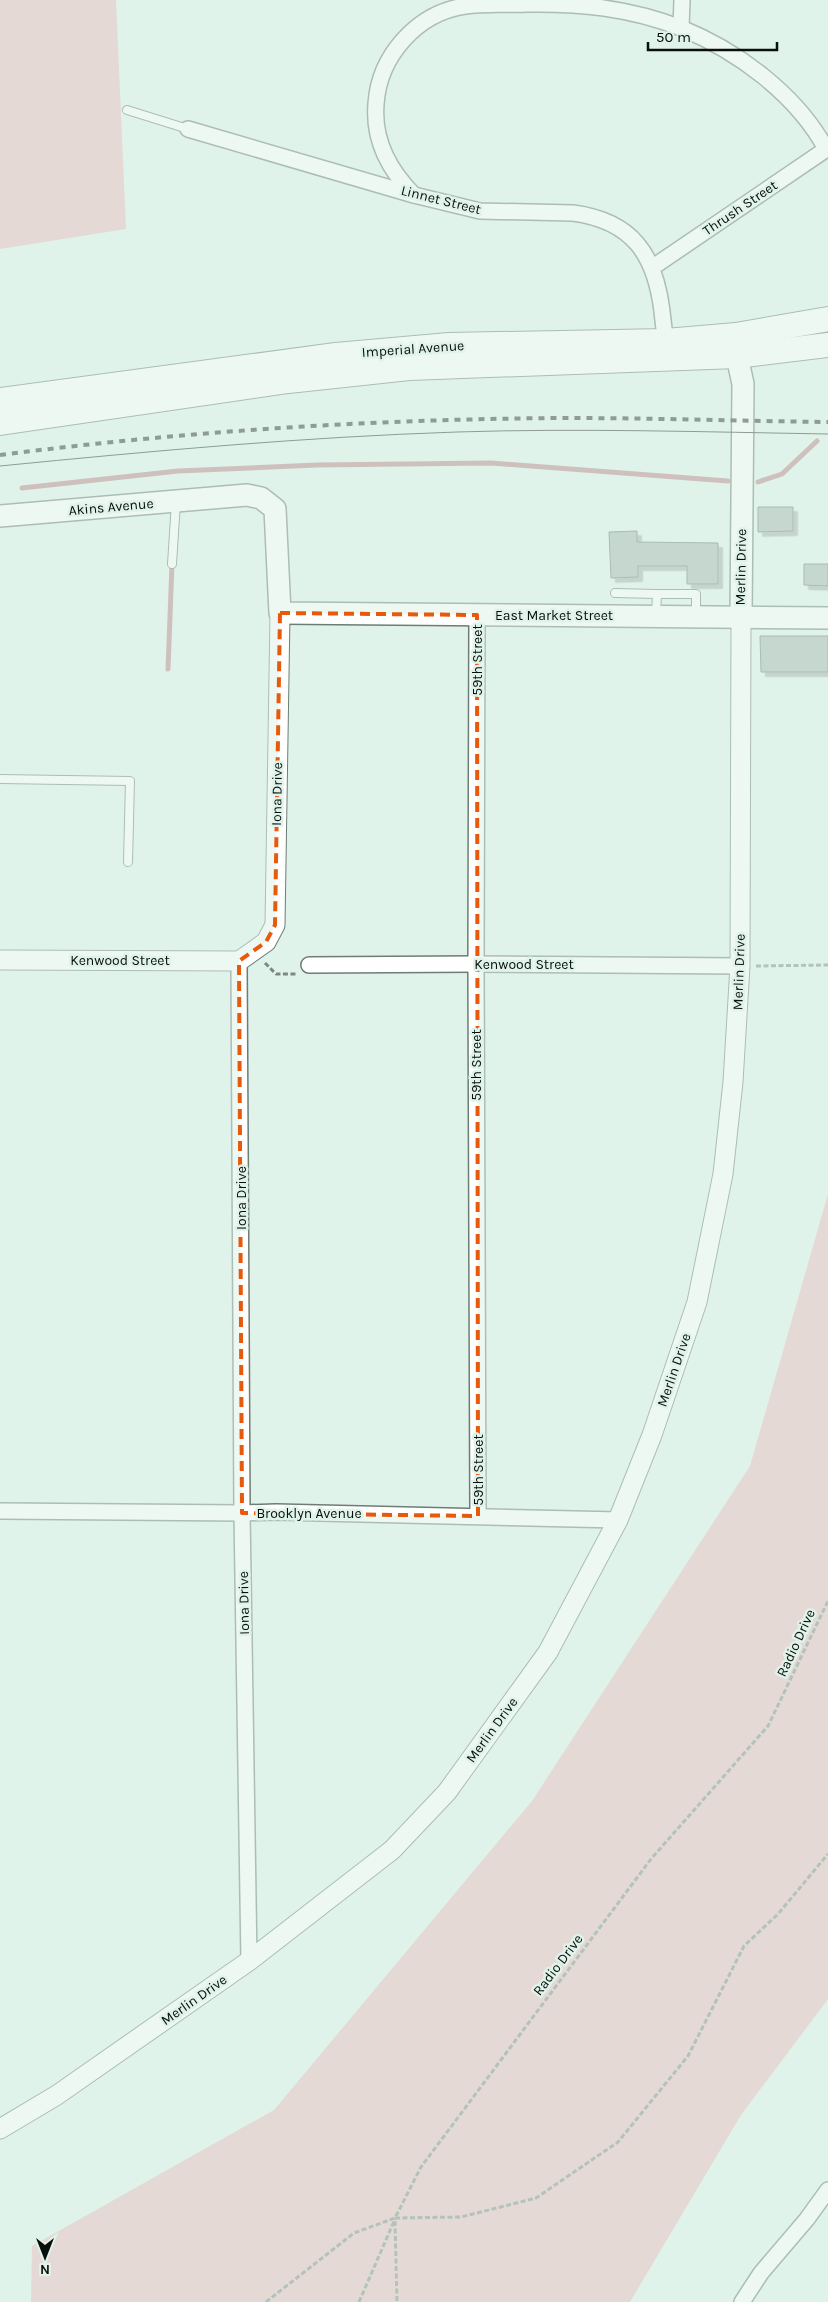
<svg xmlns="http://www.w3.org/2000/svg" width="828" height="2302" viewBox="0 0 828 2302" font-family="Karla,sans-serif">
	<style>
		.green { fill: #e8babc }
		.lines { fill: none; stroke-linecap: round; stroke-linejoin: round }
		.stream { stroke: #b88588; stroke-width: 5 }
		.building { fill: #a4b6ad; stroke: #677971; filter: url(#shadow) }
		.service-casing { stroke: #6c7d75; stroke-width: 10 }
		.minor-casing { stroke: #6c7d75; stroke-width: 18 }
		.tertiary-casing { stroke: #6c7d75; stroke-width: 21 }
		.secondary-casing { stroke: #6c7d75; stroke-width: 24 }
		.primary-casing { stroke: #6c7d75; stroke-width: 26 }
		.path { stroke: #7c8983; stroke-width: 3; stroke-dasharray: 5 2.5; stroke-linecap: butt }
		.service { stroke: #fff; stroke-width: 8 }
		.minor { stroke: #fff; stroke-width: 15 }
		.tertiary { stroke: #fff; stroke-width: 19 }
		.secondary { stroke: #fff; stroke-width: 21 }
		.primary { stroke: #fff; stroke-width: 24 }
		.tram { stroke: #2b332f; stroke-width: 1 }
		.rail { stroke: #2b332f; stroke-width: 4; stroke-dasharray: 6 6; stroke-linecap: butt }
		.marked { fill: none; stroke: #e8590c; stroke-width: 4; stroke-dasharray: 10 6; stroke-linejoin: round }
		.labels { text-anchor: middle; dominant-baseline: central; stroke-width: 5; stroke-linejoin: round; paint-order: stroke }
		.street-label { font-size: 14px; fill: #090f0c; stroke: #e0f3ea }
	</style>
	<defs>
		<filter id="shadow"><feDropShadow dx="4.5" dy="4.5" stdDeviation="0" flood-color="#0004"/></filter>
	</defs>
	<rect width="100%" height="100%" fill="#e0f3ea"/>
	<g class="green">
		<path d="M0 0H116L126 229 0 249Z"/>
		<path d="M828 1194V1999L741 2115 630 2302H31L32 2246 274 2110 532 1801 750 1466Z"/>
	</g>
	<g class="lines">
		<g class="stream">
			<path d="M758 482 782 474 817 441"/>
			<path d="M22 488 178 471 317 465 491 463 728 481"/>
			<path d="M168 669 172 564"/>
		</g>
	</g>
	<g class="building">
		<path d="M758 507H793V531L758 532Z"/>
		<path d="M637 531V542L718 543V584H687V566H638V577L611 578 609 532Z"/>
		<path d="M804 564H828V586L804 585Z"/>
		<path d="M760 636H828V672H761Z"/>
	</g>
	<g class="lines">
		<g class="service-casing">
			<g id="service">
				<path d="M127 110 188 129"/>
				<path d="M172 564 176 502"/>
				<path d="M615 593 657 594"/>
				<path d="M656 615 657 594H696V614"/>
				<path d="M0 779 130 781 128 862"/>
			</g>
		</g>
		<g class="minor-casing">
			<g id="minor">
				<path d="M681 28 682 0"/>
				<path d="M188 129 414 195 480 211 573 213C633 221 655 255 662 311 663 324 666 337 665 350"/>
				<path d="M414 195C389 170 373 140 376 104 379 56 417 13 465 6 485 3 506 5 526 4 579 3 630 8 681 28 738 51 797 95 826 149"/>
				<path d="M653 267 828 148"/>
				<path d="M477 615 476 964 478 1516"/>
				<path d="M239 961 242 1513 249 1961"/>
				<path d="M309 965 476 964 740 966"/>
				<path d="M0 1511 242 1513 276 1512 618 1520"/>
				<path d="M742 2302 761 2273 807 2219 828 2190"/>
			</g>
		</g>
		<g class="tertiary-casing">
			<g id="tertiary">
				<path d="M0 960 239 961 266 942 275 925 280 613"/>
				<path d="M0 2129 57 2095 249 1961 392 1850 447 1792 548 1652 618 1520 652 1435 697 1302 723 1174 733 1082 740 966 741 618"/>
			</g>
		</g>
		<g class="secondary-casing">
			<g id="secondary">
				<path d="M736 340 737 356 743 384 741 618"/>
				<path d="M0 516 247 495 261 498 275 509 280 613 828 618"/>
			</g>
		</g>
		<g class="primary-casing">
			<g id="primary">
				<path d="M0 400 336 355 449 345 666 341 736 335 828 319"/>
				<path d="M0 423 288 381 409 368 737 356 828 345"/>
			</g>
		</g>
		<g class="path">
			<path d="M265 963 276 974H297"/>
			<path d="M756 966 828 965"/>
			<path d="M395 2218 461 2217 536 2198 618 2142 688 2056 744 1946 778 1914 828 1854"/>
			<path d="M395 2221 397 2302"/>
			<path d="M266 2302 354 2233 395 2218 421 2167 651 1859 768 1726 828 1601"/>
			<path d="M359 2302 395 2219"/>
		</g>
		<use href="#service" class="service"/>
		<use href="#minor" class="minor"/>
		<use href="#tertiary" class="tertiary"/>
		<use href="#secondary" class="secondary"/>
		<use href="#primary" class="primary"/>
		<path class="tram" d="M0 466C152 451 304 437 457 432 581 428 704 432 828 434"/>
		<path class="rail" d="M0 455C187 431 377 419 565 418 653 418 741 421 828 422"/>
	</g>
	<path d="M0 0H828V2302H0ZM280 613 477 615 478 1516 242 1513 239 961 266 942 275 925Z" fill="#e0f3ea" fill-opacity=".55" fill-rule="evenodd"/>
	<path class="marked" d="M280 613 477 615 478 1516 242 1513 239 961 266 942 275 925Z"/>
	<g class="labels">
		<g class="street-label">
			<text transform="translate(441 200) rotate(14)">Linnet Street</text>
			<text transform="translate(740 208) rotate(-34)">Thrush Street</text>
			<text transform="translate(413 349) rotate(-4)">Imperial Avenue</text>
			<text transform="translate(111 507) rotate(-5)">Akins Avenue</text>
			<text transform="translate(741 567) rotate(-89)">Merlin Drive</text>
			<text x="554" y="615">East Market Street</text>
			<text transform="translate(477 660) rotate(-90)">59th Street</text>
			<text transform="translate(277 794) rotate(-89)">Iona Drive</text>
			<text x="120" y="960">Kenwood Street</text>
			<text x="524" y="964">Kenwood Street</text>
			<text transform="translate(739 972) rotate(-88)">Merlin Drive</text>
			<text transform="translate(476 1065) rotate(-90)">59th Street</text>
			<text transform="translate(241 1198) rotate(-90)">Iona Drive</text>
			<text transform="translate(674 1370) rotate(-71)">Merlin Drive</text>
			<text transform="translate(478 1470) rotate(-90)">59th Street</text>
			<text x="309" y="1513">Brooklyn Avenue</text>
			<text transform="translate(244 1603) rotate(-91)">Iona Drive</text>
			<text transform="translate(796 1643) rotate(-65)">Radio Drive</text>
			<text transform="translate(492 1730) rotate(-54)">Merlin Drive</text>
			<text transform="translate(558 1965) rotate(-53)">Radio Drive</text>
			<text transform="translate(194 2000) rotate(-35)">Merlin Drive</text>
		</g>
	</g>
	<g transform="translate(45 2257) rotate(180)" stroke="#e0f3ea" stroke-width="4" paint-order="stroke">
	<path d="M0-4L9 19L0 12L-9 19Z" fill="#090f0c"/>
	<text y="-8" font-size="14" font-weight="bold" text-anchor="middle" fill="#090f0c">N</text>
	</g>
	<path d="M648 42v8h129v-8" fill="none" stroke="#090f0c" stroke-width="2.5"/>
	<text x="656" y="42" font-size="15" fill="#090f0c" stroke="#e0f3ea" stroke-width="4" paint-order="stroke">50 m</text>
</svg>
